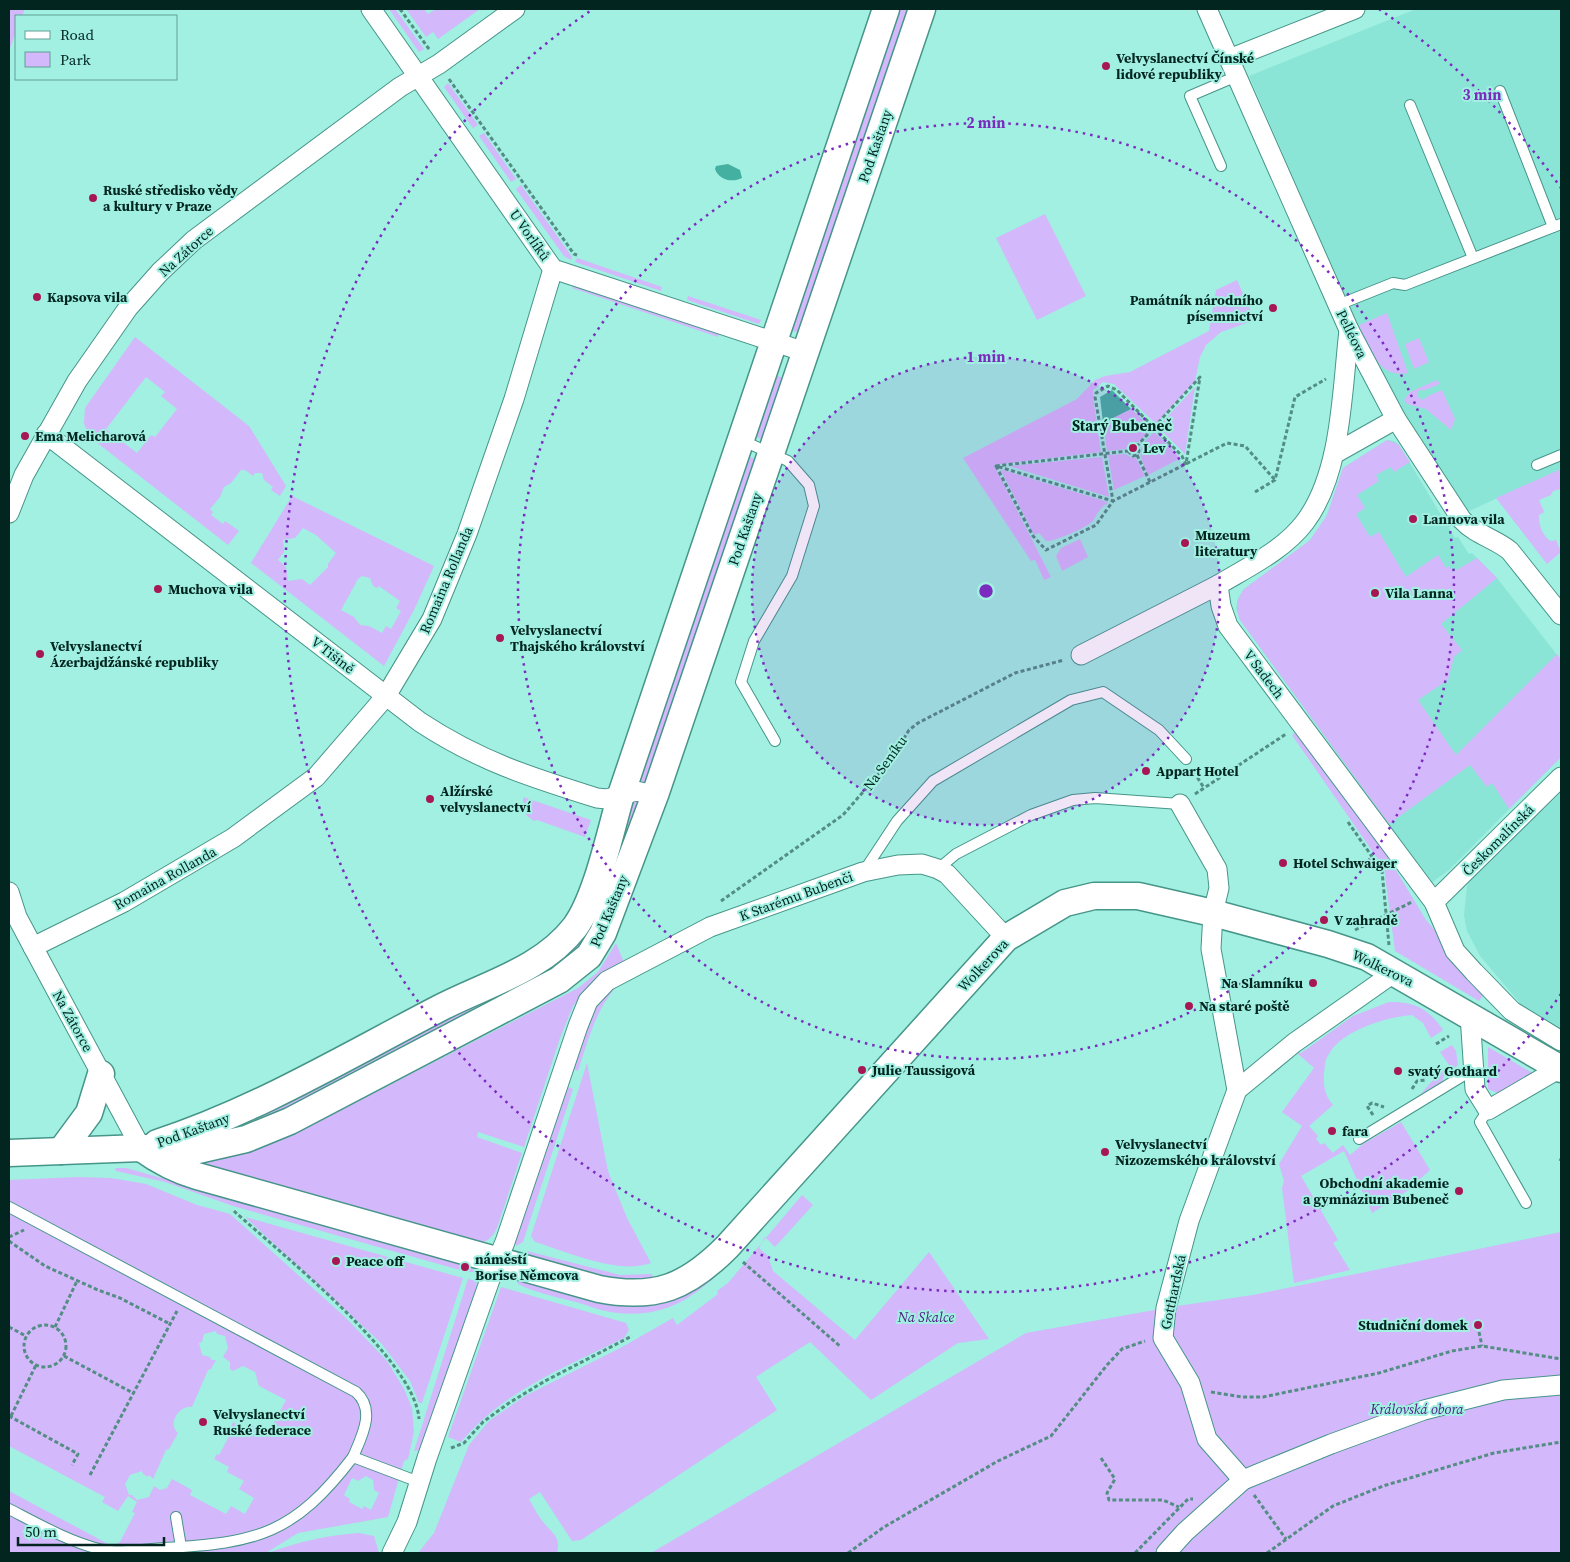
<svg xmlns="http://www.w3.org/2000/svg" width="1570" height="1562" viewBox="0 0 1570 1562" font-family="'Source Serif 4',serif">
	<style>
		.built { fill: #8be5d6 }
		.green { fill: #d3b8fb; fill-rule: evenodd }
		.water { fill: #44b0a1 }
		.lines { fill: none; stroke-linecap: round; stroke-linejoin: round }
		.lane-casing { stroke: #469589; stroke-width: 12 }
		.street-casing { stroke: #469589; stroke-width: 21 }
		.secondary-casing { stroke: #469589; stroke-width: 29 }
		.path { stroke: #538d83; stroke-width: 3; stroke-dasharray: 4 2.5; stroke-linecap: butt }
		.lane { stroke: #fff; stroke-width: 10 }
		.street { stroke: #fff; stroke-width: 19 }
		.secondary { stroke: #fff; stroke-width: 26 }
		.ring { fill: none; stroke: #7b2cbf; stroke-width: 2.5; stroke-dasharray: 2.5 5 }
		.poi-dot { fill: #a71655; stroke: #a1f0e2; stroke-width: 2 }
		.labels { text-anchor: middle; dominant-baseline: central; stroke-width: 4; stroke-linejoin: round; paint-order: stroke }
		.poi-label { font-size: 14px; font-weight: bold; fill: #022520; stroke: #a1f0e2; text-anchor: start }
		.street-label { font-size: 14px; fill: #022520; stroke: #a1f0e2 }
		.park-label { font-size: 14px; font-style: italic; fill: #501d82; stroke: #a1f0e2 }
		.neighbourhood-label { font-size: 15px; font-weight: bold; fill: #022520; stroke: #a1f0e2 }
		.centre { fill: #7b2cbf; stroke: #a1f0e2; stroke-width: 2.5 }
		.ring-label { font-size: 15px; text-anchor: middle; font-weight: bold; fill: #7b2cbf; stroke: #a1f0e2; stroke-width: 4; stroke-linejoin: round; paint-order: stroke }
	</style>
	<rect width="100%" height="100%" fill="#a1f0e2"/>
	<g class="built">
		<path d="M1416 9H1561V469L1467 512 1403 417 1378 372 1249 76Z"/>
		<path d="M1387 440 1394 441 1399 445 1455 538 1458 537 1469 554 1472 553 1497 578 1561 660V757L1449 870 1431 883 1240 620 1236 608 1238 598 1244 589 1302 548 1316 533 1327 515 1343 468Z"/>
		<path d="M1561 793V1031L1530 1015 1480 956 1467 931 1464 915 1467 886 1473 875Z"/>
	</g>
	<g class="green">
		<path d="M9 9H25L22 16H16V32L9 51Z"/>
		<path d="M389 9H395L424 49 419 52Z"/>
		<path d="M406 9H424L428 14 436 9H480L438 39 433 32 426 37Z"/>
		<path d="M896 9H911L803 329 797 332 791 330Z"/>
		<path d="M448 83 478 125 473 128 444 87Z"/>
		<path d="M484 133 516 179 511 182 479 136Z"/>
		<path d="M521 185 572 257 571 260 564 256 516 189Z"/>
		<path d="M1045 214 1086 296 1037 320 996 238Z"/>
		<path d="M577 258 662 287 661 291 575 262Z"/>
		<path d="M1237 280 1255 320 1221 332 1206 345 1200 357 1195 381 1156 424 1114 384 1103 382 1093 390V397L1101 452 994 465 1051 577 1044 580 1035 560 1031 561 963 458 1077 399 1095 380 1105 376 1130 372 1209 331 1216 290Z"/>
		<path d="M574 285 719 333 718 337 572 288Z"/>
		<path d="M688 296 761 320 759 324 687 300Z"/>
		<path d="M1387 313 1408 373C1378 379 1368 347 1359 325Z"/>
		<path d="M135 337 249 426 286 486 280 496 271 490 273 487 264 480 262 473H255L253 476 245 470H241L231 483 224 487 220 497 210 509 213 512 211 515 223 524 225 521 239 531 228 545 91 438 84 424 85 408ZM146 377 165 392 161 396 177 409 155 437 151 435 137 453 106 429Z"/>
		<path d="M1419 338 1429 362 1414 369 1405 344Z"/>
		<path d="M773 374 786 379 766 436 761 439 755 436Z"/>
		<path d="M1437 380 1440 384 1425 390H1419L1417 396 1423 400 1428 396 1442 390 1455 419 1451 430 1426 409 1407 404 1404 400 1410 392Z"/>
		<path d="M1195 387 1185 454 1158 427Z"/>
		<path d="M1131 409 1152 429 1138 442H1129L1126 449 1107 451 1103 423Z"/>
		<path d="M1154 432 1179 456V459L1148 475C1138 452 1137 450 1154 432Z"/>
		<path d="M1387 440 1398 444 1410 462 1394 472 1391 467 1376 475 1379 481 1357 495 1365 508 1356 514 1370 537 1379 532 1406 577 1438 555 1446 568 1449 566 1453 572 1477 558 1497 578 1441 624 1462 650 1454 657 1448 680 1418 700 1456 755 1557 654 1561 660V757L1509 809 1492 783 1487 787 1470 765 1389 824 1240 620C1235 607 1236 601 1244 589L1310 540 1327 515 1343 468Z"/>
		<path d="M1126 454 1130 457 1136 458 1145 476 1114 490 1108 455Z"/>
		<path d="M749 457 755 459 757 465 650 780 644 783 638 781Z"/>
		<path d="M1102 457 1109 497 1009 466Z"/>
		<path d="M1000 469 1108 502V503C1099 508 1098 513 1093 521 1088 527 1054 542 1046 541L1039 533 1034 535Z"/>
		<path d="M1561 469V489L1553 491 1551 495 1539 500 1544 512 1539 515C1538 524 1543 537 1551 541L1556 540 1561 552 1547 564 1496 498Z"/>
		<path d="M292 496 434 566 414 610 384 666 251 563ZM303 528 316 535 336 553 328 564V567L310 585 302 579 288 581 286 567 278 560 284 552 283 540 295 538ZM362 576 370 578 373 586 377 588 379 586 400 601 396 608 401 611 391 629 386 626 382 633 369 626 360 625 354 617 341 610 358 579Z"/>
		<path d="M1080 539 1088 557 1062 571 1056 556 1061 548Z"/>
		<path d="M1300 730 1374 834 1426 920 1486 991 1479 1001 1395 951 1384 868 1292 735Z"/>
		<path d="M523 797 591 820 585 837 537 820 534 821 526 815 523 808Z"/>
		<path d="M633 798 639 800 641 807 580 954 281 1118 203 1140 555 957Z"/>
		<path d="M616 943 625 965 585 990 573 1006 560 1038 524 1147 478 1132 477 1137 522 1153 497 1228C493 1236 489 1241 480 1243L197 1165 199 1162C233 1157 263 1147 294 1134L578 988 598 972Z"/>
		<path d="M622 981C596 1006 589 1038 578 1071L570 1068 593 1004Z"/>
		<path d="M1389 1002C1414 1001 1429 1009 1443 1030L1431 1038 1423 1023 1412 1015C1387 1017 1342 1030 1329 1054 1325 1059 1325 1066 1324 1073 1323 1085 1325 1096 1333 1105L1309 1126 1318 1136 1316 1139 1321 1145 1324 1143 1333 1153 1343 1145 1350 1155 1363 1144 1401 1122 1430 1170 1407 1191 1372 1213 1344 1151 1301 1176 1338 1240 1333 1243 1350 1270 1294 1283 1282 1188 1284 1181 1279 1164 1302 1126 1282 1112 1314 1068 1297 1053H1301L1353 1016Z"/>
		<path d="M1452 1045 1456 1051 1458 1065 1444 1076 1442 1082 1421 1094 1438 1074 1449 1065 1440 1052Z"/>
		<path d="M1488 1047 1536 1075 1500 1094 1488 1089Z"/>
		<path d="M587 1063 608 1171 627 1218 651 1263C618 1275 568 1252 535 1242L531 1236Z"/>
		<path d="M565 1086 573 1089 523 1242 516 1246 515 1241Z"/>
		<path d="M115 1168H126L470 1265 475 1272H467L233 1206 165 1182 116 1171Z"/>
		<path d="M78 1177 111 1178 146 1184 197 1205 230 1214 345 1317 387 1361 404 1389 412 1408 414 1432 408 1459 404 1461 388 1517 298 1533 266 1553H9V1491L112 1546 120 1542 135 1513 132 1512 137 1502 128 1496 118 1511 102 1502 105 1497 9 1446V1180ZM216 1331 217 1334 225 1336 228 1348 223 1357 230 1362V1369L233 1371 243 1366 255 1372 259 1386 286 1400 268 1434 251 1425 249 1430 233 1422 231 1427 233 1429 219 1455 217 1454 214 1459 229 1467 227 1472 244 1481 239 1489 254 1498 245 1514 231 1506 226 1514 190 1495 192 1490 172 1479 167 1488 160 1490 154 1486 149 1497 137 1500 132 1495H129L125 1484 130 1475 142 1471 143 1474 148 1477 149 1475 153 1479 166 1450 169 1449 178 1433C167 1424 179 1405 192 1407L208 1370 211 1369 216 1360H211L210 1357 202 1355 199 1343 202 1342 204 1334ZM366 1476 373 1480 374 1490 379 1493 371 1510 364 1506 362 1509 349 1502 350 1499 344 1495 352 1478 358 1481Z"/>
		<path d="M802 1195 813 1205 775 1247 765 1237 759 1248 768 1256 773 1271 855 1340 929 1252 989 1339 958 1343 871 1400 810 1342 756 1377 777 1410 581 1540 572 1541 540 1492 529 1499C533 1506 538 1516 544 1523 553 1534 561 1537 557 1553H418L434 1533 469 1445 489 1421 525 1396 622 1347 673 1318 677 1325 718 1294 717 1291 728 1283Z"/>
		<path d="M245 1217 463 1278 422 1403H419L410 1381 381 1343Z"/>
		<path d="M1561 1232V1553H651L1026 1333 1177 1306 1253 1295Z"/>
		<path d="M742 1245 745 1247C705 1289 672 1322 610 1312 598 1310 587 1305 576 1302 556 1297 536 1293 518 1284L515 1276C573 1292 643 1326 699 1288 715 1277 729 1259 742 1245Z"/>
		<path d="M527 1251 620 1275 652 1274 653 1279 614 1281 526 1257Z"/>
		<path d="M468 1279 477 1281 476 1288 421 1450 414 1451Z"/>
		<path d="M501 1287 626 1323 629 1330 624 1338C566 1367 503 1391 461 1442L448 1437Z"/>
		<path d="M359 1533 374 1536 379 1553H268C298 1542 327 1535 359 1533Z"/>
	</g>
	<g class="water">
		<path d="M728 164 740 170 742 178C732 183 719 180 715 169L716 166Z"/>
		<path d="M1112 390 1131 409 1103 423 1100 397Z"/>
	</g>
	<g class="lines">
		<g class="lane-casing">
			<g id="lane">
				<path d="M1500 91 1553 227"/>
				<path d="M1410 105 1473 258"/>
				<path d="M1221 166 1190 96 1237 76"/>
				<path d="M1338 305 1393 283 1405 285 1561 224"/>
				<path d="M741 440 788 461 809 485 814 506 792 576 754 641 741 682 775 741"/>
				<path d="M1537 465 1561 455"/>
				<path d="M938 869 956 854 1031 815 1073 800 1095 798 1180 804"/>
				<path d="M864 871 897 821 933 781 1071 700 1103 692 1159 730 1186 759"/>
				<path d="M1488 1110 1480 1122 1526 1203"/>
				<path d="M1359 1139 1474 1069"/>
				<path d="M9 1207 356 1392C376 1410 362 1436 353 1457"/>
				<path d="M9 1509C38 1524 68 1541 99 1549 119 1554 144 1549 164 1548 258 1543 294 1534 353 1457L419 1482"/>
				<path d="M176 1517 181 1547"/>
			</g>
		</g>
		<g class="street-casing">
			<g id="street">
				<path d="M371 9 553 269 805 352"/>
				<path d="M1207 9 1349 330 1396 419 1462 520C1476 535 1496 539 1510 551L1561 615"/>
				<path d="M1229 59 1355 9"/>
				<path d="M1349 330C1342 390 1342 473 1305 522 1284 550 1248 567 1218 585L1221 606 1228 626 1434 902 1455 951 1474 972 1512 1011 1561 1041"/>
				<path d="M46 434 420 722C479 761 530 777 597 798L607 799 636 791 655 795"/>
				<path d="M1334 454 1396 419"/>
				<path d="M9 513 24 475 77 381 128 308 160 272 194 240 400 87 439 64 515 9"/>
				<path d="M1081 655 1218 585"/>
				<path d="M1180 804 1217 869 1219 888 1213 913 1211 949 1237 1090"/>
				<path d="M9 892 17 917 33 947 141 1148"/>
				<path d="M1434 902 1561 777"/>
				<path d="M33 947 124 902 233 838 316 777 386 696 432 619 467 534 514 399 553 269"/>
				<path d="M1470 1015 1475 1089 1488 1110 1560 1068"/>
				<path d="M1243 1480 1207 1439 1190 1383 1163 1338 1166 1308 1189 1221 1237 1090 1294 1043 1395 972"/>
				<path d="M392 1553 407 1522 427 1458 493 1271 505 1242 578 1026 588 1001 607 981 710 927 863 872 898 865 922 864 938 869 947 874 1006 938"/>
				<path d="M1166 1553 1185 1532 1243 1480 1331 1444 1424 1410 1503 1390 1561 1385"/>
			</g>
		</g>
		<g class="secondary-casing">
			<g id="secondary">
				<path d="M157 1143C256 1111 347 1056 440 1008 486 984 542 970 575 927 597 897 610 832 621 795L886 9"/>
				<path d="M141 1148C159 1161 176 1170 197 1176L599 1289C656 1300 687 1287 727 1247L1006 938 1065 903 1094 896H1138L1213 913 1328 944 1367 957 1561 1069"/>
				<path d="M61 1151 89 1113 101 1074"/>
				<path d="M9 1153 141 1148 198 1150 246 1139 290 1121 559 980 589 956 603 933 655 795 922 9"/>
			</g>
		</g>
		<g class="path">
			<path d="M400 9 429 49"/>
			<path d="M449 79 574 254 577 255"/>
			<path d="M1128 451 1133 456 1137 455"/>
			<path d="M1186 465 1182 456 1117 390 1108 386 1096 393 1095 397 1113 501 1227 443 1245 446 1275 480"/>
			<path d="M996 466 1033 536 1046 550 1096 525 1113 501 996 466 1128 451 1131 443 1137 446"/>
			<path d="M1150 482 1137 455 1139 451 1137 446 1200 377 1186 464"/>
			<path d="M1255 492 1275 480 1295 397 1326 379"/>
			<path d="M1194 772 1204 788"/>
			<path d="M1195 794 1286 734"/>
			<path d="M1348 822 1382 871 1389 945"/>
			<path d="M721 901 843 815 890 761 909 730 918 723 1015 673 1064 660"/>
			<path d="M1355 930 1412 902"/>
			<path d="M1436 1044 1449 1036"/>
			<path d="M1412 1089 1417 1081 1426 1080"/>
			<path d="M1373 1115 1367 1106 1372 1103 1384 1107"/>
			<path d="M1560 1161 1561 1159"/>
			<path d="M234 1211C280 1253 415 1359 419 1419"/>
			<path d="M9 1237 24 1230"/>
			<path d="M9 1241 45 1266 98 1290 120 1298 170 1324"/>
			<path d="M743 1262 841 1347"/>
			<circle cx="45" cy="1346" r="21"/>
			<path d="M9 1327 26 1336"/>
			<path d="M55 1327 77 1281"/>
			<path d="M1479 1332 1482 1346"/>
			<path d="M64 1356 133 1393"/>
			<path d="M1211 1392 1242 1397H1263L1379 1373 1452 1351 1482 1346 1561 1359"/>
			<path d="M9 1416 78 1454 72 1465"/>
			<path d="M11 1416 36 1365"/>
			<path d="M451 1448 464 1443 483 1422 509 1403 545 1381 632 1336"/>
			<path d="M1101 1458 1115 1479 1107 1493 1109 1500H1163L1179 1507"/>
			<path d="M90 1475 177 1311"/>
			<path d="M1254 1495 1286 1539"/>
			<path d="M848 1553 884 1527 998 1461 1051 1436 1107 1365 1122 1349 1145 1341"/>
			<path d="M1135 1553 1188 1499H1193"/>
			<path d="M1267 1553 1333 1506 1383 1486 1494 1453 1561 1442"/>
		</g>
		<use href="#lane" class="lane"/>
		<use href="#street" class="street"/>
		<use href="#secondary" class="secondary"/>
	</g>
	<circle cx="986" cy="591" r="234" fill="#7b2cbf" fill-opacity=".12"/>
	<g class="ring">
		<circle cx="986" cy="591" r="234"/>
		<circle cx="986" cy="591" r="468"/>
		<path d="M1561 994A702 702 0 1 1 593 9M1379 9A702 702 0 0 1 1561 188"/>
	</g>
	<g class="poi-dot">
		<circle cx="1106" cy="66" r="5"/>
		<circle cx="93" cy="198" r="5"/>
		<circle cx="37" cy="297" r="5"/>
		<circle cx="1273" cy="308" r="5"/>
		<circle cx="25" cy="436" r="5"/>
		<circle cx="1133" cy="448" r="5"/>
		<circle cx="1413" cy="519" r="5"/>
		<circle cx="1185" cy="543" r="5"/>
		<circle cx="158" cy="589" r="5"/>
		<circle cx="1375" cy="593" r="5"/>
		<circle cx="500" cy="638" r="5"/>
		<circle cx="40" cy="654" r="5"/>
		<circle cx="1146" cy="771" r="5"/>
		<circle cx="430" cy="799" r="5"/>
		<circle cx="1283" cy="863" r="5"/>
		<circle cx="1324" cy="920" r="5"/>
		<circle cx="1313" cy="983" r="5"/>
		<circle cx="1189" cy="1006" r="5"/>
		<circle cx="862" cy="1070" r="5"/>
		<circle cx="1398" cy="1071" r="5"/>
		<circle cx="1332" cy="1131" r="5"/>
		<circle cx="1105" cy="1152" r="5"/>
		<circle cx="1459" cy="1191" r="5"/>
		<circle cx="336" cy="1261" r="5"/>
		<circle cx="465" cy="1267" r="5"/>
		<circle cx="1478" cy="1325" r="5"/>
		<circle cx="203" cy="1422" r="5"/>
	</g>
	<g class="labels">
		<g class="poi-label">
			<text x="1116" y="58">Velvyslanectví Čínské<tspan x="1116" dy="16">lidové republiky</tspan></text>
			<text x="103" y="190">Ruské středisko vědy<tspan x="103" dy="16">a kultury v Praze</tspan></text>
			<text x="47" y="297">Kapsova vila</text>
			<text x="1263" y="300" text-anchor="end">Památník národního<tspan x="1263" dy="16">písemnictví</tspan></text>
			<text x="35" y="436">Ema Melicharová</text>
			<text x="1143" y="448">Lev</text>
			<text x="1423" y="519">Lannova vila</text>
			<text x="1195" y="535">Muzeum<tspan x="1195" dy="16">literatury</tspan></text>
			<text x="168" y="589">Muchova vila</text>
			<text x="1385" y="593">Vila Lanna</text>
			<text x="510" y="630">Velvyslanectví<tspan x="510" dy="16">Thajského království</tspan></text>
			<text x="50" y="646">Velvyslanectví<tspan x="50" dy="16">Ázerbajdžánské republiky</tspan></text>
			<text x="1156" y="771">Appart Hotel</text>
			<text x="440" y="791">Alžírské<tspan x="440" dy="16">velvyslanectví</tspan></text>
			<text x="1293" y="863">Hotel Schwaiger</text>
			<text x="1334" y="920">V zahradě</text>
			<text x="1303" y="983" text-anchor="end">Na Slamníku</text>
			<text x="1199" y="1006">Na staré poště</text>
			<text x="872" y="1070">Julie Taussigová</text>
			<text x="1408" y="1071">svatý Gothard</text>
			<text x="1342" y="1131">fara</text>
			<text x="1115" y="1144">Velvyslanectví<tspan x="1115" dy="16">Nizozemského království</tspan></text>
			<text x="1449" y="1183" text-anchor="end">Obchodní akademie<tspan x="1449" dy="16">a gymnázium Bubeneč</tspan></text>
			<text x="475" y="1259">náměstí<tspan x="475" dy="16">Borise Němcova</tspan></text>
			<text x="346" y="1261">Peace off</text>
			<text x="1468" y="1325" text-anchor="end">Studniční domek</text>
			<text x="213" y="1414">Velvyslanectví<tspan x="213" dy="16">Ruské federace</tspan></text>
		</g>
		<g class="street-label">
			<text transform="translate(875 146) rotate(-71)">Pod Kaštany</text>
			<text transform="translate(530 235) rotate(55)">U Vorlíků</text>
			<text transform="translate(186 251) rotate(-42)">Na Zátorce</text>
			<text transform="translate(1352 334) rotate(64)">Pelléova</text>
			<text transform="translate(745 529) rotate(-71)">Pod Kaštany</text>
			<text transform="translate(446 580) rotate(-67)">Romaina Rollanda</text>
			<text transform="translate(333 655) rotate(38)">V Tišině</text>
			<text transform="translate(1264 674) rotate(53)">V Sadech</text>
			<text transform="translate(885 763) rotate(-54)">Na Seníku</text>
			<text transform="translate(1498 840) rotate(-45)">Českomalínská</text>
			<text transform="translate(165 878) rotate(-29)">Romaina Rollanda</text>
			<text transform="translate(796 896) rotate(-20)">K Starému Bubenči</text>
			<text transform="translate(609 911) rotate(-67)">Pod Kaštany</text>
			<text transform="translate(983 965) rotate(-47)">Wolkerova</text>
			<text transform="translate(1383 968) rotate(26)">Wolkerova</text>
			<text transform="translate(73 1021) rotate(61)">Na Zátorce</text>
			<text transform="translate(193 1130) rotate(-20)">Pod Kaštany</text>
			<text transform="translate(1173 1292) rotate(-78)">Gotthardská</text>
		</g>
		<g class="park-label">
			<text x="926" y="1317">Na Skalce</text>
			<text x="1417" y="1409">Královská obora</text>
		</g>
		<g class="neighbourhood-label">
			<text x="1122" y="425">Starý Bubeneč</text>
		</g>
	</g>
	<circle cx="986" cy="591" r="8" class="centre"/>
	<g class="ring-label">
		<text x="1482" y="100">3 min</text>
		<text x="986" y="128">2 min</text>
		<text x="986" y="362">1 min</text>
	</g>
	<rect width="1570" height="1562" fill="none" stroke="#022520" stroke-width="20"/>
	<rect x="15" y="15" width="162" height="65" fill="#a1f0e2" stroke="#619f94"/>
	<rect x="25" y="31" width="25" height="8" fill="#ffffff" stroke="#619f94"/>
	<text x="60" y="40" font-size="15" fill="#022520">Road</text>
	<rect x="25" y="52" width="25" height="15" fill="#d3b8fb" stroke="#619f94"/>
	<text x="60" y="65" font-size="15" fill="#022520">Park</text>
	<path d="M18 1537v8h146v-8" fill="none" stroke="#022520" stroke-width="2.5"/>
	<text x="25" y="1537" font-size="15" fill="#022520" stroke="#a1f0e2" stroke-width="4" paint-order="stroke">50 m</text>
</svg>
